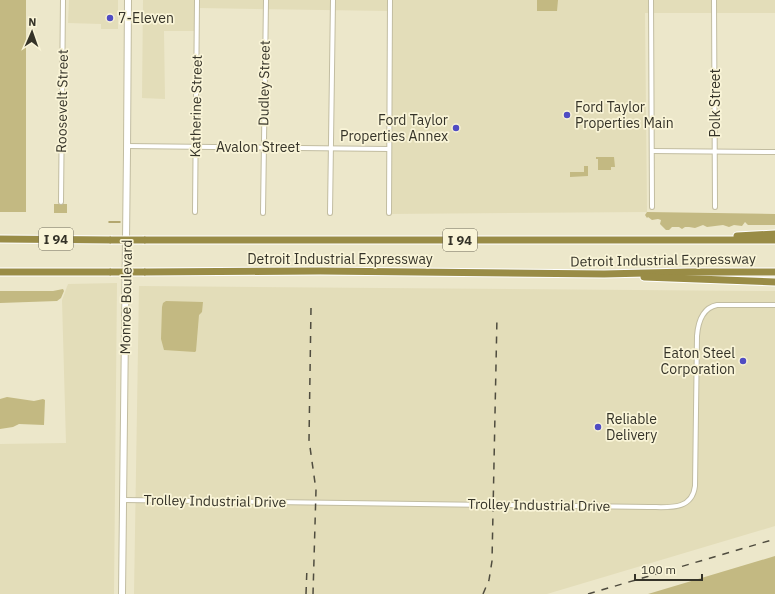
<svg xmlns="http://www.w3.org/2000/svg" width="775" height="594" viewBox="0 0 775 594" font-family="'IBM Plex Sans',sans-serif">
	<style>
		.built { fill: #e3ddb9 }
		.green { fill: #c3b982 }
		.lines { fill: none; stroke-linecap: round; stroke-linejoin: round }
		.stream { stroke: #a09351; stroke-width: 1.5 }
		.street-casing { stroke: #c2bda1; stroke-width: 6 }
		.secondary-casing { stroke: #c2bda1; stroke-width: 8 }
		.highway-casing { stroke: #fff; stroke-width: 9 }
		.street { stroke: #fff; stroke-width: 4 }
		.secondary { stroke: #fff; stroke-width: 6 }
		.highway { stroke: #998c46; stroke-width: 7 }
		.rail { stroke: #4f4c3f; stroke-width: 1.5; stroke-dasharray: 7 7; stroke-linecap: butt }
		.highway-bridge-casing { stroke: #fff; stroke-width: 9; stroke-linecap: butt }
		.highway-bridge { stroke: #998c46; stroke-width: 7 }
		.poi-dot { fill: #504cc3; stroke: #f9f4d7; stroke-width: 1.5 }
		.labels { text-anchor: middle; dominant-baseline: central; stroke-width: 3.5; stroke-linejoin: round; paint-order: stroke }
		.shield { fill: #f9f4d7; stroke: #706d5c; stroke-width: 1 }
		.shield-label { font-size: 13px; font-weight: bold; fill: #353328 }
		.poi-label { font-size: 14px; fill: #353328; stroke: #f9f4d7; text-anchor: start }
		.street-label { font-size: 14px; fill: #353328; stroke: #f9f4d7 }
	</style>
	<rect width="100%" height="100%" fill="#ece7ca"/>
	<g class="built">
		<path d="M69 0H118V29H101V24L68 23Z"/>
		<path d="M143 0H775V13H645L647 212 386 214 390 11 198 8 197 31H164L165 99 142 98Z"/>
		<path d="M117 283 114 594H0V444L66 443 62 300 68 284Z"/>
		<path d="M139 286 775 291V526L547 594H134Z"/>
	</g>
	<g class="green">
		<rect x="0" y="0" width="26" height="212"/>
		<path d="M537 0H558L557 11H537Z"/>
		<path d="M596 157H614L615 167H611V170H598V159H596Z"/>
		<path d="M584 166H588V176L570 177V172H584Z"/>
		<rect x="54" y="204" width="13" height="9"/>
		<path d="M647 212 775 214V225H748L745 222 742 226 734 225 729 227 723 225 707 227 703 225 695 228 689 227H685L682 229 679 227H672L669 230H666L660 224 661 220 658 219 652 220 648 217 647 218 645 215Z"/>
		<path d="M63 289 64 291 61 298 57 301 0 303V291H53Z"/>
		<path d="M166 301 203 302 202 312 199 315 196 351 195 352 164 350 161 339 162 307 163 303Z"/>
		<path d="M7 397 34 401 43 399 45 400 44 425 19 424 13 427 0 429V399Z"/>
		<path d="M775 556V594H648Z"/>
	</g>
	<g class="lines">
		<path class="stream" d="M109 222H120"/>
		<g class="street-casing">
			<g id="street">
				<path d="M651 0 652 207"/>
				<path d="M714 0 715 207"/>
				<path d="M127 146 389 149"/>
				<path d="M652 151 775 152"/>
				<path d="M61 202 63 0"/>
				<path d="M195 212 197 0"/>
				<path d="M263 213 266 0"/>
				<path d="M330 213 333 0"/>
				<path d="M389 213 390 0"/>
				<path d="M124 500 649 507C668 507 692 511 695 486L697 336C698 323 702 308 717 305H775"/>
			</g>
		</g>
		<g class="secondary-casing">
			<path id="secondary" d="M122 594 127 152 128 0"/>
		</g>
		<g class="highway-casing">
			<g id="highway">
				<path d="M737 236 775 234"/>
				<path d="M0 239 111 240"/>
				<path d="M144 240H775"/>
				<path d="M0 272H111"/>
				<path d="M144 272 320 271 604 274 688 272H775"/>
				<path d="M644 277 775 282"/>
			</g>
		</g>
		<use href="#street" class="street"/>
		<use href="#secondary" class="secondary"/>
		<use href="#highway" class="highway"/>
		<g class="rail">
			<path d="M311 308 309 440 316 490 313 594"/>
			<path d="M306 594 307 567"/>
			<path d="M483 594 489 580 492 561 497 316"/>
			<path d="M588 594 775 539"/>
		</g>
		<g class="highway-bridge-casing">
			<g id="highway-bridge">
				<path d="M111 240H144"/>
				<path d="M111 272H144"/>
			</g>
		</g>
		<use href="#highway-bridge" class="highway-bridge"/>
	</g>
	<g class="poi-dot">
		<circle cx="110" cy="18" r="4"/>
		<circle cx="567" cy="115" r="4"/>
		<circle cx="456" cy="128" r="4"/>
		<circle cx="743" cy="361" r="4"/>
		<circle cx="598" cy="427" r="4"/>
	</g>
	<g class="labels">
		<g class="shield">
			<rect x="39" y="228" width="34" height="22" rx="3"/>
			<rect x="443" y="229" width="34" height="22" rx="3"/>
		</g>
		<g class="shield-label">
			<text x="56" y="239">I 94</text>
			<text x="460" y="240">I 94</text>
		</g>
		<g class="poi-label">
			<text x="118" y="18">7-Eleven</text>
			<text x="575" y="107">Ford Taylor<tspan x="575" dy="16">Properties Main</tspan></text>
			<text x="448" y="120" text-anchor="end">Ford Taylor<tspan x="448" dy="16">Properties Annex</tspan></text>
			<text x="735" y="353" text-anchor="end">Eaton Steel<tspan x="735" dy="16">Corporation</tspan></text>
			<text x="606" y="419">Reliable<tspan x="606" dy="16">Delivery</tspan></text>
		</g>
		<g class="street-label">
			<text transform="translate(264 83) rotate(-89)">Dudley Street</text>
			<text transform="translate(62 101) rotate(-89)">Roosevelt Street</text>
			<text transform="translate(715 103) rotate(-90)">Polk Street</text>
			<text transform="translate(196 106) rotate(-89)">Katherine Street</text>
			<text x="258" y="147">Avalon Street</text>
			<text x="340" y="259">Detroit Industrial Expressway</text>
			<text transform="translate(663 260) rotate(-1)">Detroit Industrial Expressway</text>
			<text transform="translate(126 297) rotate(-89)">Monroe Boulevard</text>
			<text transform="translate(215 501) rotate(1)">Trolley Industrial Drive</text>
			<text transform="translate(539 505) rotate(1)">Trolley Industrial Drive</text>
		</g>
	</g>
	<g transform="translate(32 32) rotate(2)" stroke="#f9f4d7" stroke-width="3" paint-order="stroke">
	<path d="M0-3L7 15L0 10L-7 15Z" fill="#353328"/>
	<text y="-6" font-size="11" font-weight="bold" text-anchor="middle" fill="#353328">N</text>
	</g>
	<path d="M635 574v6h67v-6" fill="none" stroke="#353328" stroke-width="2"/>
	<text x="641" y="574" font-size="12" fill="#353328" stroke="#f9f4d7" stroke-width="3" paint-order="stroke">100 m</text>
</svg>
